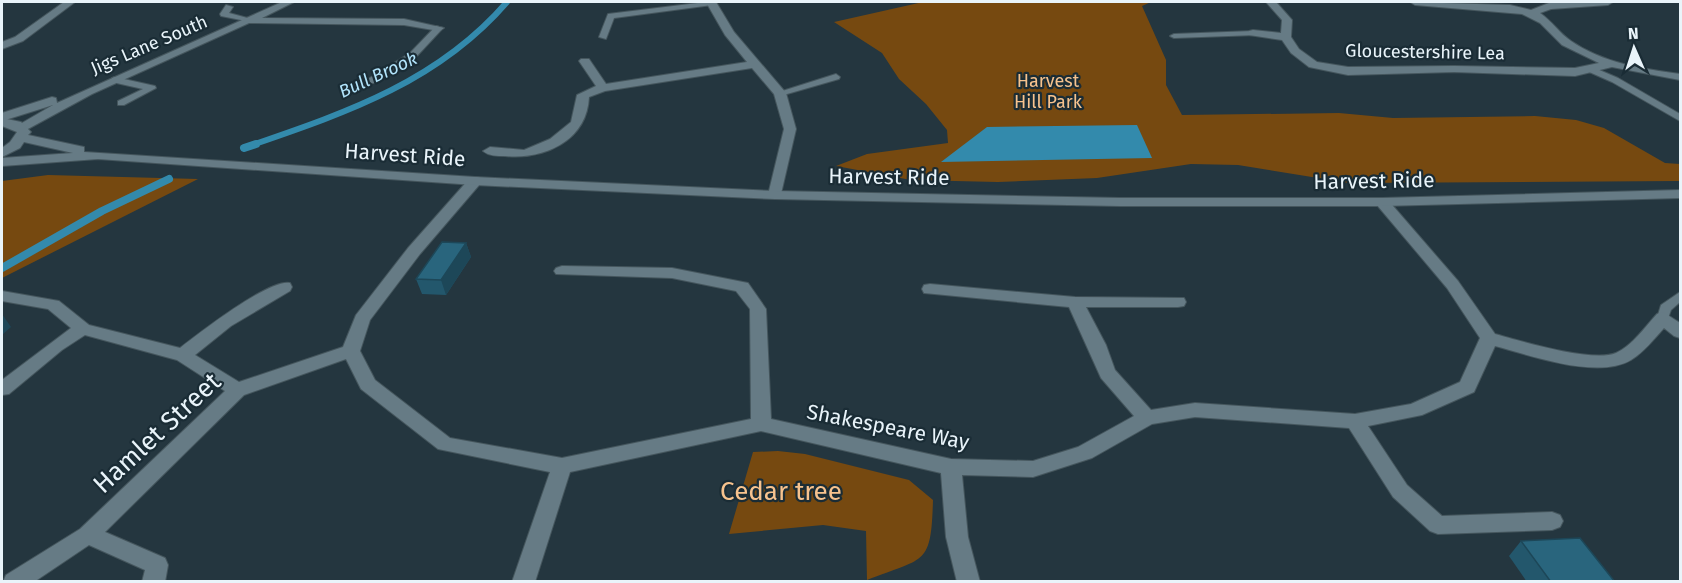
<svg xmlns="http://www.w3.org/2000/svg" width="1682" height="583" viewBox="0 0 1682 583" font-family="'Fira Sans',sans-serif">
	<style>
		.green { fill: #764910 }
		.water { fill: #338aac }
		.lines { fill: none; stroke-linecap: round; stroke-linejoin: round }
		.stream-far1 { stroke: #338aac; stroke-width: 6 }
		.stream { stroke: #338aac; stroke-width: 8 }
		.service-casing { stroke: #45565d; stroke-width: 2 }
		.minor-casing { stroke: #45565d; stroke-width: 2 }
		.tertiary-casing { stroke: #45565d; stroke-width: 2 }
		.service { fill: #667b85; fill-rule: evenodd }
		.minor { fill: #667b85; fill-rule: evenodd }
		.tertiary { fill: #667b85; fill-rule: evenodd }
		.wall { fill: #23576c }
		.shaded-wall { fill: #1d4758 }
		.building { fill: #29657d; stroke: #1d4758; stroke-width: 1.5 }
		.labels { text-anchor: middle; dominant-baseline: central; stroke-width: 4.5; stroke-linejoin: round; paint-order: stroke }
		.far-street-label { font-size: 18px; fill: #e9f4fa; stroke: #1a2c35 }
		.far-water-label { font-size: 18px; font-style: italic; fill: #b2e4fb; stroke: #1a2c35 }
		.far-park-label { font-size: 18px; fill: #f7c38e; stroke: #1a2c35 }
		.street-label { font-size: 21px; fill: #e9f4fa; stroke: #1a2c35 }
		.near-street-label { font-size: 26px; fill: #e9f4fa; stroke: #1a2c35 }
		.near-park-label { font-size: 26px; fill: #f7c38e; stroke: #1a2c35 }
	</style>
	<rect width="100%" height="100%" fill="#24363f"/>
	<g class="green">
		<path d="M923 2H1151L1142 6 1166 60V85L1182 115 1339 113 1393 118 1535 116 1576 120 1604 128 1665 163 1680 164V181L1349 183 1238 165 1191 164 1097 178 998 182 911 180 836 166 867 154 948 143 947 130 926 104 899 79 882 53 834 22Z"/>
		<path d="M48 175 198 179 2 278V181Z"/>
		<path d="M778 451 805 454 909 480 933 500C931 566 926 557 867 580L866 531 823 525 729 534 753 452Z"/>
	</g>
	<path class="water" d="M1137 125 1152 158 941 162 987 127Z"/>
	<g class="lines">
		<path class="stream-far1" d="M252 145C348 112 439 81 507 2"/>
		<g class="stream">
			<path d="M244 148 256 144"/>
			<path d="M2 268 102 211 169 179"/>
		</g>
		<g class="service-casing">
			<g id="service">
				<path d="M706 2 716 3 712 5 614 18 606 39 599 37 608 14Z"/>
				<path d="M226 5 233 7 229 13 255 20 251 22 221 16 220 14Z"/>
				<path d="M436 26 443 28 416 57 374 83H368V79L410 53Z"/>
				<path d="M1253 31H1256V35L1174 38 1170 36 1174 34Z"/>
				<path d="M1590 66 1618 78 1680 114V121L1612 82 1587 71 1586 69Z"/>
				<path d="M836 74 840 77 839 79 780 96 776 93Z"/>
				<path d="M115 77 155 86 156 88 124 105H118V101L143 89 112 82V78Z"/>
				<path d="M1680 292V302L1671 310 1667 321H1659L1657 318 1661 305Z"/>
			</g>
		</g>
		<g class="minor-casing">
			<g id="minor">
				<path d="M64 2H75L23 41 2 49V42L15 37Z"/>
				<path d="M282 2H294L262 18 404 19 444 28 439 31 404 25 249 23 92 94 26 130H16L15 127 53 105 2 121V113L52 97 56 98 57 103Z"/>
				<path d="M706 2H716L734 32 786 93 796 129 780 198 775 199 768 195 784 129 774 94 752 68 605 91 589 97C587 141 544 160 505 156 497 156 489 156 483 151L490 147 524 150 550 139 571 122 577 95 596 86 579 61 581 59H589L606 84 747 62 725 35Z"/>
				<path d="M1266 2H1276L1292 20 1291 37 1299 49 1317 62 1348 67 1454 66 1575 68 1599 63 1562 45 1540 23 1522 14 1415 5 1410 2 1510 5 1531 10 1549 3 1613 2 1608 5 1551 9 1540 13C1552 21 1559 33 1571 41 1603 63 1643 69 1680 74V80L1612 67 1575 76 1454 72 1348 75 1309 67 1291 53 1282 40 1249 35V31L1253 30 1281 33 1282 20Z"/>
				<path d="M475 177 480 178 482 181 480 184 420 254 370 320 360 351 375 380 450 438 562 458 751 419 750 309 736 291 672 278 556 274 554 271 556 268 562 266 672 268 748 283 766 309 771 419 951 459 1033 461 1078 447 1134 416 1101 378 1069 307 924 293 922 289 924 285 930 284 1075 297 1184 298 1186 302 1184 306 1178 307H1086L1106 345 1115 370 1151 410 1195 403 1355 414 1411 404 1460 382 1480 338 1447 288 1377 205 1375 202 1377 199H1387L1458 281 1495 334C1521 341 1592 363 1616 353 1632 346 1645 327 1657 314L1663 312 1680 323V338L1674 336 1664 328C1654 339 1644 352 1631 360 1598 380 1530 355 1495 346L1474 392 1422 415 1368 426 1407 485 1442 516 1552 512 1560 515 1563 521 1560 527 1552 530 1438 534 1430 531 1393 497 1349 428 1195 417 1152 424 1092 458 1033 477 962 475 968 537 980 582H957L946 537 941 473 761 431 570 472 535 582H512L550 472 438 449 361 389 346 359 244 395 105 532 165 558 168 565 165 582H142L145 570 89 545 34 582H3L6 575 80 529 225 391 177 360 85 335 62 350 9 394 2 395V380L71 328 48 309 2 301V291L59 301 89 325 180 348C198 334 270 278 290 283L292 287 290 291 231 326 195 355 239 382 343 347 356 315 408 248 470 178Z"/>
			</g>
		</g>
		<g class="tertiary-casing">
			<path id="tertiary" d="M2 118 21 122 31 132 28 135 84 147V152L475 177 775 191 1120 198H1382L1680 190V198L1382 206H1120L775 199 475 185 98 159 2 166V158L73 153 24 142 20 148 2 157V148L10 142 17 132 2 126Z"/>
		</g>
		<use href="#service" class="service"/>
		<use href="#minor" class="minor"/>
		<use href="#tertiary" class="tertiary"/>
	</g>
	<g class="wall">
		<path d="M466 243 471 257 446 295 422 294 416 279Z"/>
		<path d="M1521 541 1615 582H1527L1509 556Z"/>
	</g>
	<g class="shaded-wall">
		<path d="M466 243 471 257 446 295 441 280Z"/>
		<path d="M2 314 11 327 2 335Z"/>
	</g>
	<g class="building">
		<path d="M442 242 466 243 441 280 416 279Z"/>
		<path d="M1580 538 1615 582H1551L1521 541Z"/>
	</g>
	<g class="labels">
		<g class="far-street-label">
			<text transform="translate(149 45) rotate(-23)">Jigs Lane South</text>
			<text transform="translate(1425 52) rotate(1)">Gloucestershire Lea</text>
		</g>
		<g class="far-water-label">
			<text transform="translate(378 75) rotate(-25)">Bull Brook</text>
		</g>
		<g class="far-park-label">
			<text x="1048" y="81">Harvest<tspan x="1048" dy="21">Hill Park</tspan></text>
		</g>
		<g class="street-label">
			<text transform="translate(405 155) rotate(4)">Harvest Ride</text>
			<text transform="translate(889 177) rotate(1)">Harvest Ride</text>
			<text transform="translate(1374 181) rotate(-1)">Harvest Ride</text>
			<text transform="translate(888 427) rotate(11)">Shakespeare Way</text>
		</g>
		<g class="near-street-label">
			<text transform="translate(157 433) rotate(-43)">Hamlet Street</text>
		</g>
		<g class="near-park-label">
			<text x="781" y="491">Cedar tree</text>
		</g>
	</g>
	<rect width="1682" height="583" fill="none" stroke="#e9f4fa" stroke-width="6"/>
	<g transform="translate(1634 48) rotate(357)" stroke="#1a2c35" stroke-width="4.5" paint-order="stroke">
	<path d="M0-4.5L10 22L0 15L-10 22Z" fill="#e9f4fa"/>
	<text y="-9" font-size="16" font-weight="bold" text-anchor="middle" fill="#e9f4fa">N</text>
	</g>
</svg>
